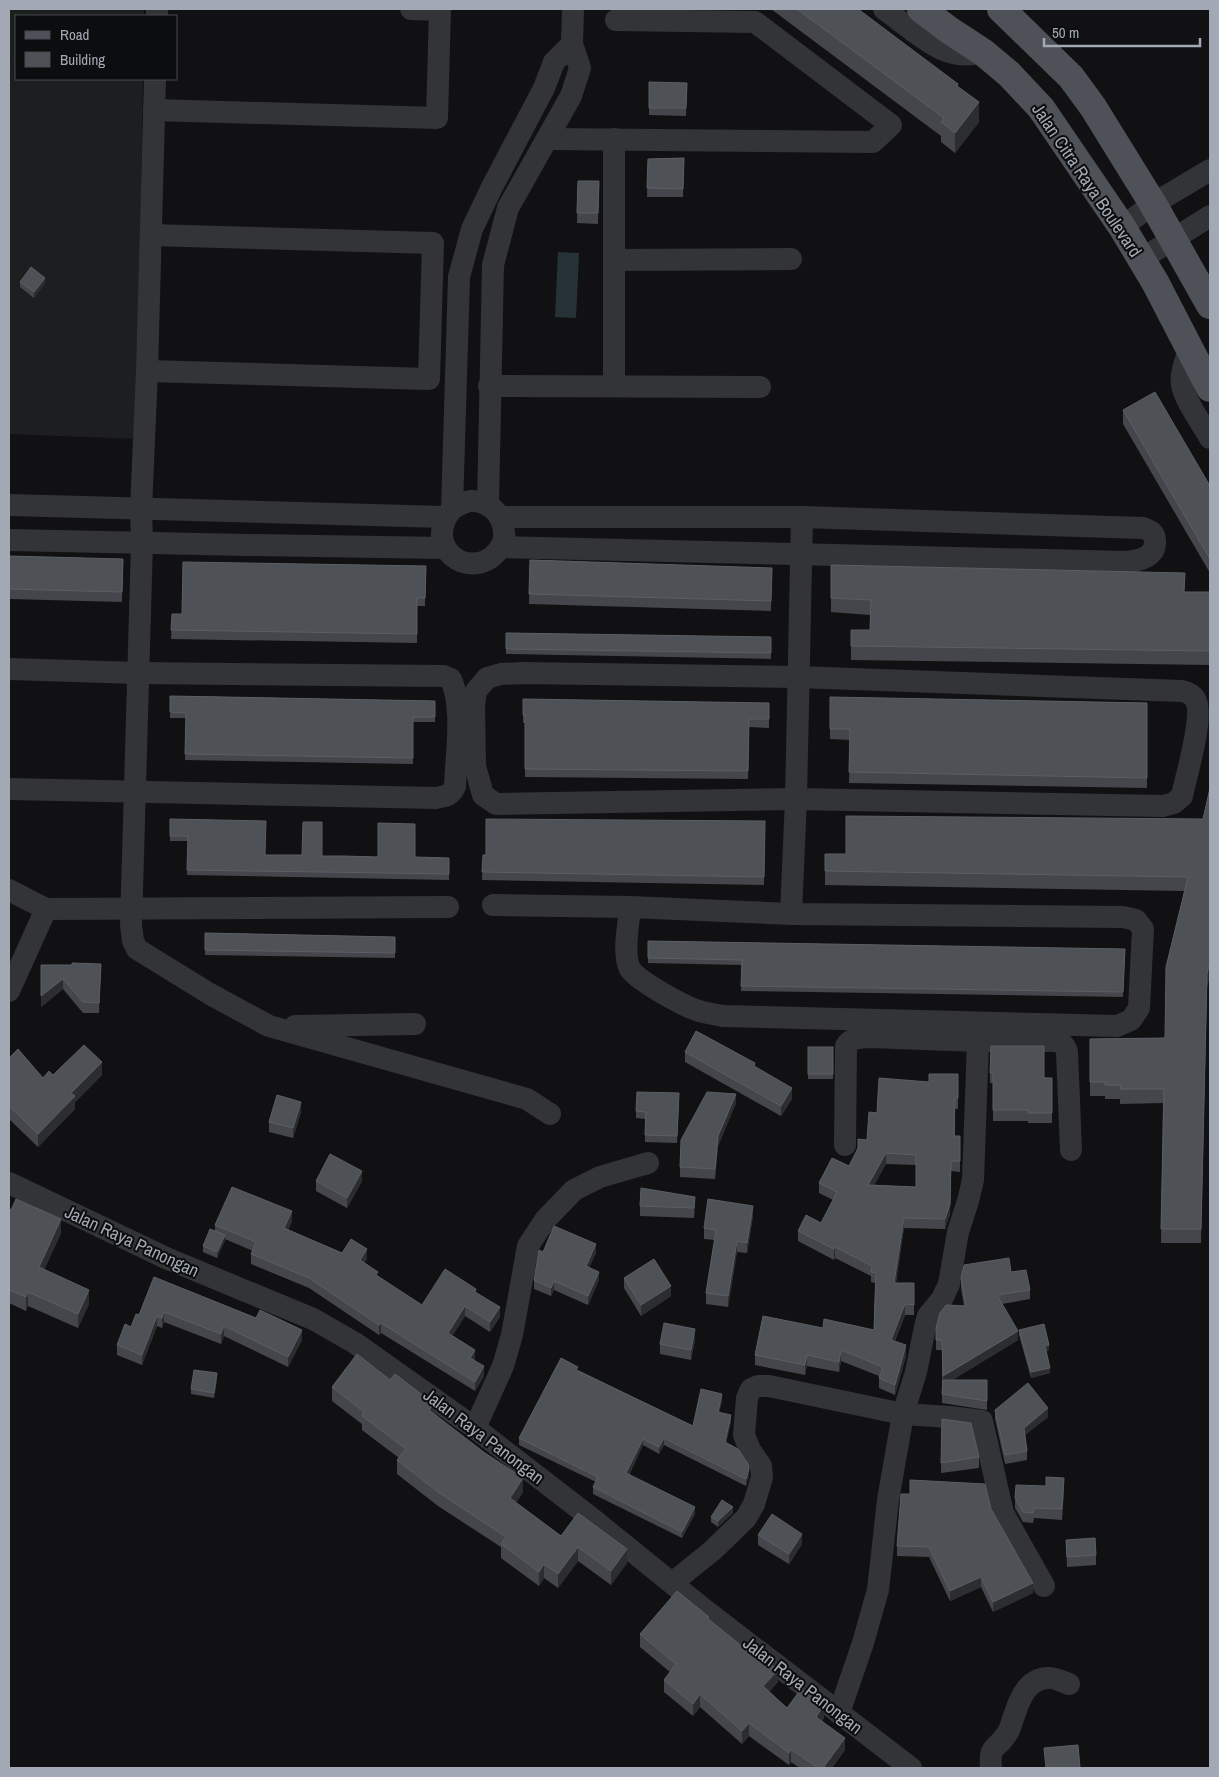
<svg xmlns="http://www.w3.org/2000/svg" width="1219" height="1777" viewBox="0 0 1219 1777" font-family="'Archivo Narrow',sans-serif">
	<style>
		.built { fill: #1d1e20 }
		.green { fill: #19211a }
		.water { fill: #273237 }
		.lines { fill: none; stroke-linecap: round; stroke-linejoin: round }
		.minor { stroke: #323438; stroke-width: 22 }
		.major { stroke: #4e5158; stroke-width: 28 }
		.wall { fill: #44464b; fill-rule: evenodd }
		.shaded-wall { fill: #2b2d30 }
		.building { fill: #4e5156; stroke: #5b5f65; fill-rule: evenodd }
		.labels { text-anchor: middle; dominant-baseline: central; stroke-width: 4; stroke-linejoin: round; paint-order: stroke }
		.street-label { font-size: 18px; fill: #a2a9b5; stroke: #0c0d0e }
	</style>
	<rect width="100%" height="100%" fill="#111113"/>
	<path class="built" d="M9 9H144V16H16V79H143L137 439 9 434Z"/>
	<path class="green" d="M9 9H32L40 16H16V51L9 59Z"/>
	<path class="water" d="M558 252 579 253 576 318 555 317Z"/>
	<g class="lines">
		<g class="minor">
			<path d="M884 9C901 21 934 50 953 53 963 56 973 54 984 53"/>
			<path d="M157 16V9"/>
			<path d="M572 44 573 9"/>
			<path d="M155 79 147 371 141 509 142 543 131 925 133 941 137 949 210 994 269 1026 527 1099 550 1114"/>
			<path d="M154 110 437 118 440 10 411 9"/>
			<path d="M548 139 873 142 891 125 755 22 616 20"/>
			<path d="M1122 227 1153 204 1210 170"/>
			<path d="M614 260 791 259"/>
			<path d="M1140 260 1210 216"/>
			<path d="M1189 349C1186 360 1180 373 1182 385 1184 399 1202 424 1210 438"/>
			<path d="M147 371 429 379 433 243 151 235"/>
			<path d="M489 386 760 387"/>
			<path d="M614 386V139"/>
			<path d="M9 505 444 517"/>
			<path d="M452 509C457 506 464 502 470 501 488 500 502 513 504 531 505 538 502 546 497 552 469 583 421 546 452 509L459 277 472 229 492 187 544 88 554 62 572 44 580 68 571 96 508 208 493 265 488 504"/>
			<path d="M501 517H802L1143 528C1151 531 1155 533 1155 541 1156 557 1139 561 1126 562L501 547"/>
			<path d="M9 540 247 545 444 548"/>
			<path d="M9 669 138 673 444 676 451 679C464 710 456 753 455 786 451 796 446 796 436 798L9 789"/>
			<path d="M523 673 798 677 1182 691C1187 692 1192 694 1195 699 1205 714 1186 776 1182 796L1174 803 1163 806 796 799 496 804 483 795 475 766 474 705 476 691 487 678 501 674Z"/>
			<path d="M9 890 46 909 448 907"/>
			<path d="M493 905 630 907 791 914 1123 917 1136 920 1143 929 1139 1008 1131 1020 1117 1026 723 1016C714 1014 704 1013 696 1010 682 1005 638 981 630 969 622 954 629 923 630 907"/>
			<path d="M791 914 796 799 802 517"/>
			<path d="M9 991 46 909"/>
			<path d="M295 1026 415 1024"/>
			<path d="M845 1145 846 1046C851 1037 861 1038 870 1037L978 1041"/>
			<path d="M9 1183 166 1258 313 1319 355 1343 475 1428 590 1517 705 1610 911 1768"/>
			<path d="M475 1428 503 1366 512 1335 528 1246 545 1220 574 1190 600 1177 648 1163"/>
			<path d="M672 1583 712 1551 746 1518 754 1504 762 1477 761 1466 750 1450 744 1435 747 1398 751 1389 758 1386H769L903 1414 950 1417 982 1421 1003 1513 1044 1586"/>
			<path d="M839 1713 863 1643 878 1590 888 1500 903 1414 916 1372 925 1327 928 1316 942 1299 949 1284 958 1232 968 1201 973 1180 978 1041H1055C1062 1042 1065 1045 1067 1052L1071 1150"/>
			<path d="M991 1768C989 1744 995 1752 1006 1735 1011 1729 1012 1720 1015 1713 1020 1698 1028 1679 1047 1678 1054 1677 1063 1682 1069 1684"/>
		</g>
		<g class="major">
			<path d="M921 9 949 30 984 53 1009 74 1041 108 1122 227 1155 282 1210 388"/>
			<path d="M1001 9 1071 77 1093 107 1153 204 1210 305"/>
		</g>
	</g>
	<g class="wall">
		<path d="M771 9H858L958 87 979 122 955 153 941 142V136Z"/>
		<path d="M649 82 687 83 686 116 649 115Z"/>
		<path d="M684 158 683 197H647L648 159Z"/>
		<path d="M578 181H599L598 224 577 223Z"/>
		<path d="M20 282 45 283 34 298 20 287Z"/>
		<path d="M1123 410 1210 486V573L1123 424Z"/>
		<path d="M9 556 123 559 122 602 9 599Z"/>
		<path d="M530 560 772 568 771 611 529 604Z"/>
		<path d="M831 565 1185 592H1210V665L851 660V630H870V615L831 612Z"/>
		<path d="M426 566 425 606H417V643L171 639 172 614H182Z"/>
		<path d="M506 633 771 637V659L506 654Z"/>
		<path d="M170 696 435 701V722H413V764L185 760 186 718H170Z"/>
		<path d="M830 697 1147 703V788L849 783 850 740 830 739Z"/>
		<path d="M523 699 769 703V728L749 727 748 779 525 777V723H523Z"/>
		<path d="M170 819 265 855 449 858V880L187 875 188 841H170Z"/>
		<path d="M1203 819 1207 988 1201 1243H1161L1163 1103 1120 1104V1099H1105V1096H1090V1039L1165 1038 1185 891 825 885V854H846Z"/>
		<path d="M765 821 764 885 482 880 483 855Z"/>
		<path d="M205 933 395 937V958L205 955Z"/>
		<path d="M648 941 1125 949 1123 997 741 991 742 965 648 963Z"/>
		<path d="M101 964 99 1013H83L63 989 41 1007 72 965Z"/>
		<rect x="808" y="1047" width="25" height="32"/>
		<path d="M685 1052 755 1067 792 1099 781 1116 685 1062Z"/>
		<path d="M9 1058 43 1078 53 1075H102L75 1102V1109L38 1147 9 1119Z"/>
		<path d="M990 1073 1052 1078V1123H1028V1121H993V1083H990Z"/>
		<path d="M958 1074V1109H955V1136H960V1172L951 1171 950 1214 945 1229 904 1228 896 1283H914V1315H905L895 1341 906 1356 895 1395 879 1388V1376L841 1361 839 1372 807 1366 805 1375 755 1365V1355L823 1328 874 1330 875 1283 871 1282V1276L835 1258 834 1260 798 1241V1231L821 1223 833 1200 819 1193V1183L849 1166 867 1140 877 1113 929 1082ZM886 1164 916 1165V1187L874 1185Z"/>
		<path d="M679 1100 677 1143 645 1142V1119L636 1118V1111Z"/>
		<path d="M736 1103 718 1146 715 1179 680 1177V1167Z"/>
		<path d="M301 1112 293 1138 269 1132V1122Z"/>
		<path d="M316 1181H362L347 1208 316 1191Z"/>
		<path d="M640 1206 695 1207 694 1218 640 1216Z"/>
		<path d="M9 1208 61 1233 44 1270 89 1304 78 1328 28 1306 26 1311 9 1303Z"/>
		<path d="M753 1216 747 1253 737 1252 728 1307 706 1304V1293L715 1240 704 1239V1228Z"/>
		<path d="M292 1221 288 1230 342 1253 367 1259 364 1263 378 1277 422 1305 476 1293 500 1317 490 1332 465 1316 452 1336 475 1360V1361L484 1376 475 1391 381 1333 379 1335 309 1288 251 1264V1254L253 1251 225 1239 217 1258 203 1252V1246L215 1231V1225Z"/>
		<path d="M543 1252 596 1253 589 1267 599 1280 588 1305 554 1290 551 1296 534 1289V1280Z"/>
		<path d="M1011 1272 1030 1290V1299L1002 1304 1018 1340 952 1380 987 1401V1410L942 1403V1350H936V1328L964 1306 961 1288V1278Z"/>
		<path d="M154 1277 302 1340 288 1367 224 1336 221 1344 164 1322 162 1328 157 1326 142 1365 117 1355V1345L139 1315Z"/>
		<path d="M624 1278 671 1296 641 1316 624 1288Z"/>
		<path d="M1019 1330 1049 1350 1046 1351 1050 1373 1031 1378 1019 1335Z"/>
		<path d="M695 1340 691 1360 660 1354V1344Z"/>
		<path d="M578 1370 693 1426 722 1401 719 1412 731 1421 726 1443 749 1476 746 1486 664 1445 659 1454 643 1445 629 1475 695 1514 682 1538 593 1494V1487L596 1482 519 1445V1438Z"/>
		<path d="M217 1379 214 1398 191 1394V1389Z"/>
		<path d="M332 1387 434 1413 523 1492 516 1503 561 1536 627 1563 611 1585 578 1561 558 1588 544 1578 539 1586 501 1558V1547L438 1506 397 1474V1460L399 1458 362 1430V1424L332 1401Z"/>
		<path d="M995 1410 1048 1417 1025 1435 1027 1451V1460L1005 1464 995 1419Z"/>
		<path d="M942 1419 979 1457V1468L941 1473Z"/>
		<path d="M1064 1488 1062 1520 1034 1518 1033 1523 1023 1522 1015 1508V1498Z"/>
		<path d="M991 1509 1033 1593 993 1612 981 1587 950 1601 929 1557 897 1556V1546Z"/>
		<path d="M733 1513 718 1527 711 1522V1517Z"/>
		<path d="M758 1535 802 1544 789 1564 758 1545Z"/>
		<path d="M1066 1540 1096 1555V1565L1067 1567Z"/>
		<path d="M709 1619 778 1682 769 1692 787 1708 824 1718 822 1721 845 1750 832 1768H800L791 1762 789 1765 749 1736 742 1744 700 1707 693 1716 664 1692V1680L670 1672 640 1647V1634Z"/>
	</g>
	<g class="shaded-wall">
		<path d="M979 102V122L955 153V133Z"/>
		<path d="M45 278V283L34 298V292Z"/>
		<path d="M1210 961V976L1207 988 1201 1243 1207 974Z"/>
		<path d="M63 979V989L41 1007V996Z"/>
		<path d="M102 1062V1075L75 1102V1109L38 1147V1134L71 1093Z"/>
		<path d="M792 1088V1099L781 1116V1106Z"/>
		<path d="M736 1094V1103L718 1146 715 1179 718 1136Z"/>
		<path d="M301 1102V1112L293 1138V1128Z"/>
		<path d="M886 1153V1164L868 1196V1185Z"/>
		<path d="M951 1161 950 1214 945 1229V1219Z"/>
		<path d="M362 1171V1181L347 1208V1198Z"/>
		<path d="M695 1197V1207L694 1218V1208Z"/>
		<path d="M753 1206V1216L747 1253V1243Z"/>
		<path d="M292 1211V1221L284 1238V1228Z"/>
		<path d="M904 1218V1228L894 1293V1283Z"/>
		<path d="M61 1219V1233L39 1281V1267Z"/>
		<path d="M225 1235V1241L217 1258V1252Z"/>
		<path d="M737 1241V1252L728 1307V1296Z"/>
		<path d="M596 1244V1253L586 1274V1266Z"/>
		<path d="M835 1247V1258L834 1260V1249Z"/>
		<path d="M367 1249V1259L360 1270V1260Z"/>
		<path d="M599 1272V1280L588 1305V1296Z"/>
		<path d="M554 1281V1290L551 1296V1288Z"/>
		<path d="M671 1286V1296L641 1316V1305Z"/>
		<path d="M89 1290V1304L78 1328V1314Z"/>
		<path d="M28 1292V1306L26 1311V1297Z"/>
		<path d="M905 1304V1315L891 1350V1340Z"/>
		<path d="M465 1306V1316L448 1343V1333Z"/>
		<path d="M500 1307V1317L490 1332V1322Z"/>
		<path d="M164 1312V1322L162 1328V1318Z"/>
		<path d="M157 1316V1326L142 1365V1355Z"/>
		<path d="M381 1323V1333L379 1335V1325Z"/>
		<path d="M224 1326V1336L221 1344V1334Z"/>
		<path d="M695 1329V1340L691 1360V1350Z"/>
		<path d="M302 1330V1340L288 1367V1357Z"/>
		<path d="M1018 1331V1340L943 1386V1376Z"/>
		<path d="M906 1345V1356L895 1395V1385Z"/>
		<path d="M1049 1345V1350L1045 1351V1346Z"/>
		<path d="M475 1350V1360L470 1368V1358Z"/>
		<path d="M841 1350V1361L839 1372V1362Z"/>
		<path d="M807 1355V1366L805 1375V1365Z"/>
		<path d="M484 1366V1376L475 1391V1382Z"/>
		<path d="M1050 1368V1373L1031 1378V1372Z"/>
		<path d="M217 1373V1379L214 1398V1393Z"/>
		<path d="M722 1394V1401L718 1418V1412Z"/>
		<path d="M434 1404V1418L429 1410Z"/>
		<path d="M1048 1408V1417L1024 1436V1428Z"/>
		<path d="M731 1415V1421L725 1449V1442Z"/>
		<path d="M664 1438V1445L659 1454V1447Z"/>
		<path d="M643 1439V1445L626 1480V1473Z"/>
		<path d="M749 1469V1476L746 1486V1479Z"/>
		<path d="M523 1478V1492L510 1512V1498Z"/>
		<path d="M1064 1478V1488L1062 1520V1509Z"/>
		<path d="M695 1507V1514L682 1538V1532Z"/>
		<path d="M733 1507V1513L718 1527V1521Z"/>
		<path d="M802 1534V1544L789 1564V1554Z"/>
		<path d="M578 1547V1561L558 1588V1574Z"/>
		<path d="M627 1549V1563L611 1585V1571Z"/>
		<path d="M544 1564V1578L539 1586V1572Z"/>
		<path d="M981 1577V1587L950 1601V1591Z"/>
		<path d="M1033 1583V1593L993 1612V1602Z"/>
		<path d="M778 1670V1682L763 1699V1686Z"/>
		<path d="M700 1694V1707L693 1716V1704Z"/>
		<path d="M824 1705V1718L816 1729V1717Z"/>
		<path d="M749 1723V1736L742 1744V1731Z"/>
		<path d="M845 1738V1750L832 1768H823Z"/>
		<path d="M791 1749V1762L789 1765V1753Z"/>
	</g>
	<g class="building">
		<path d="M797 9H858L958 84 957 86 979 102 955 133 941 122 944 118Z"/>
		<path d="M649 82 687 83 686 108H649Z"/>
		<path d="M684 158 683 189 647 188 648 159Z"/>
		<path d="M578 181H599L598 213H577Z"/>
		<path d="M31 267 45 278 34 292 20 282Z"/>
		<path d="M1155 392 1210 486V559L1123 410Z"/>
		<path d="M9 556 123 559 122 592 9 589Z"/>
		<path d="M530 560 772 568 771 601 529 594Z"/>
		<path d="M183 562 426 566 425 598H417V634L171 630 172 614H182Z"/>
		<path d="M831 565 1185 573 1184 592H1210V651L851 646V630H870L871 600 831 598Z"/>
		<path d="M506 633 771 637V653L506 649Z"/>
		<path d="M170 696 435 701V717H413V758L185 754 186 713 170 712Z"/>
		<path d="M830 697 1147 703V778L849 772 850 729H830Z"/>
		<path d="M523 699 769 703V719H749L748 771 525 769V715H523Z"/>
		<path d="M1210 788V961L1207 974 1201 1229H1161L1164 1089H1120L1121 1085H1105V1082H1090V1039L1165 1038 1166 967 1188 877 825 871V854H846V816L1203 819Z"/>
		<path d="M170 819 266 821 265 855H302L303 822H322V856H343L378 857V823L415 824V857L449 858V874L187 870 188 836H170Z"/>
		<path d="M486 819 765 821 764 877 482 872 483 855H486Z"/>
		<path d="M205 933 395 937V953L205 950Z"/>
		<path d="M648 941 1125 949 1123 992 741 986 742 960 648 958Z"/>
		<path d="M72 963 101 964 99 1003 83 1002 63 979 41 996V965H72Z"/>
		<path d="M696 1031 755 1063 754 1066 792 1088 781 1106 685 1052Z"/>
		<path d="M84 1045 102 1062 71 1093 75 1096 38 1134 9 1106V1058L18 1049 43 1078 49 1071 53 1075Z"/>
		<path d="M991 1046H1044V1078H1052V1113H1028V1110H993V1073H990Z"/>
		<rect x="808" y="1047" width="25" height="27"/>
		<path d="M929 1074H958V1098H955L954 1136H960V1161H951L950 1204 945 1219 904 1218 894 1283H914V1305L905 1304 891 1340 906 1345 895 1385 879 1378 883 1367 841 1350 839 1362 807 1355 805 1365 755 1355 763 1316 823 1328 824 1319 874 1330 876 1273 871 1272 872 1266 835 1247 834 1249 798 1231 806 1215 821 1223 837 1192 819 1183 832 1158 849 1166 858 1148V1139L867 1140 869 1112 877 1113 879 1078 929 1082ZM886 1153 916 1155V1187L868 1185Z"/>
		<path d="M637 1092 679 1093 677 1136 645 1135 646 1112 636 1111Z"/>
		<path d="M707 1092 736 1094 718 1136 715 1169 680 1167 681 1140Z"/>
		<path d="M277 1095 301 1102 293 1128 269 1122Z"/>
		<path d="M330 1154 362 1171 347 1198 316 1181Z"/>
		<path d="M232 1187 292 1211 284 1228 342 1253 351 1239 367 1249 360 1260 378 1272 376 1275 422 1305 445 1269 476 1289 475 1292 500 1307 490 1322 465 1306 448 1333 475 1350 470 1358 484 1366 475 1382 381 1323 379 1325 309 1278 251 1254 256 1242 215 1225Z"/>
		<path d="M641 1188 695 1197 694 1208 640 1206Z"/>
		<path d="M16 1199 61 1219 39 1267 89 1290 78 1314 28 1292 26 1297 9 1290V1208L11 1210Z"/>
		<path d="M708 1199 753 1206 747 1243 737 1241 728 1296 706 1293 716 1230 704 1228Z"/>
		<path d="M554 1226 596 1244 586 1266 599 1272 588 1296 554 1281 551 1288 534 1280 539 1250 543 1252Z"/>
		<path d="M210 1229 225 1235 217 1252 203 1246Z"/>
		<path d="M1009 1258 1011 1272 1026 1270 1030 1290 997 1295 1018 1331 943 1376 942 1340H936V1328L940 1313 946 1305 966 1306 961 1278 964 1265Z"/>
		<path d="M654 1259 671 1286 641 1305 624 1278Z"/>
		<path d="M154 1277 256 1318 260 1310 302 1330 288 1357 224 1326 221 1334 164 1312 162 1318 157 1316 142 1355 117 1345 125 1324 131 1327 136 1314 139 1315Z"/>
		<path d="M664 1323 695 1329 691 1350 660 1344Z"/>
		<path d="M1044 1324 1049 1345 1045 1346 1050 1368 1031 1372 1019 1330Z"/>
		<path d="M357 1354 390 1380 395 1374 434 1404 429 1410 485 1453 523 1478 510 1498 561 1536 578 1513 627 1549 611 1571 578 1547 558 1574 544 1564 539 1572 501 1544 506 1537 438 1492 397 1460 406 1449 362 1416 364 1412 332 1387Z"/>
		<path d="M561 1358 578 1367 576 1370 693 1426 701 1389 722 1394 718 1412 731 1415 725 1442 738 1449 748 1464 749 1469 746 1479 664 1438 659 1447 643 1439 626 1473 695 1507 682 1532 593 1487 598 1477 519 1438Z"/>
		<path d="M194 1370 217 1373 214 1393 191 1389Z"/>
		<path d="M943 1380H987V1401L942 1394Z"/>
		<path d="M1028 1383 1048 1408 1024 1428 1027 1451 1005 1455 995 1410Z"/>
		<path d="M942 1419 971 1423 979 1457 941 1463Z"/>
		<path d="M1046 1477 1064 1478 1062 1509 1034 1508 1033 1513 1023 1512 1015 1498 1016 1485 1046 1486Z"/>
		<path d="M910 1480 985 1484 991 1509 1033 1583 993 1602 981 1577 950 1591 929 1547 897 1546 901 1494H910Z"/>
		<path d="M722 1500 733 1507 718 1521 711 1517Z"/>
		<path d="M772 1514 802 1534 789 1554 758 1535Z"/>
		<path d="M1095 1538 1096 1555 1067 1557 1066 1540Z"/>
		<path d="M677 1591 709 1617 707 1618 744 1648 746 1646 778 1670 763 1686 787 1708 801 1689 824 1705 816 1717 845 1738 823 1768H818L791 1749 789 1753 749 1723 742 1731 700 1694 693 1704 664 1680 676 1664 640 1634Z"/>
		<path d="M1078 1745 1080 1768H1046L1044 1748Z"/>
	</g>
	<g class="labels">
		<g class="street-label">
			<text transform="translate(1087 180) rotate(56)">Jalan Citra Raya Boulevard</text>
			<text transform="translate(132 1241) rotate(25)">Jalan Raya Panongan</text>
			<text transform="translate(484 1436) rotate(37)">Jalan Raya Panongan</text>
			<text transform="translate(803 1685) rotate(38)">Jalan Raya Panongan</text>
		</g>
	</g>
	<rect width="1219" height="1777" fill="none" stroke="#a2a9b5" stroke-width="20"/>
	<rect x="15" y="15" width="162" height="65" fill="#0c0d0e" stroke="#484b51"/>
	<rect x="25" y="31" width="25" height="8" fill="#4e5158" stroke="#484b51"/>
	<text x="60" y="40" font-size="15" fill="#a2a9b5">Road</text>
	<rect x="25" y="52" width="25" height="15" fill="#4e5156" stroke="#484b51"/>
	<text x="60" y="65" font-size="15" fill="#a2a9b5">Building</text>
	<path d="M1044 38v8h156v-8" fill="none" stroke="#a2a9b5" stroke-width="2.5"/>
	<text x="1052" y="38" font-size="15" fill="#a2a9b5" stroke="#0c0d0e" stroke-width="4" paint-order="stroke">50 m</text>
</svg>
